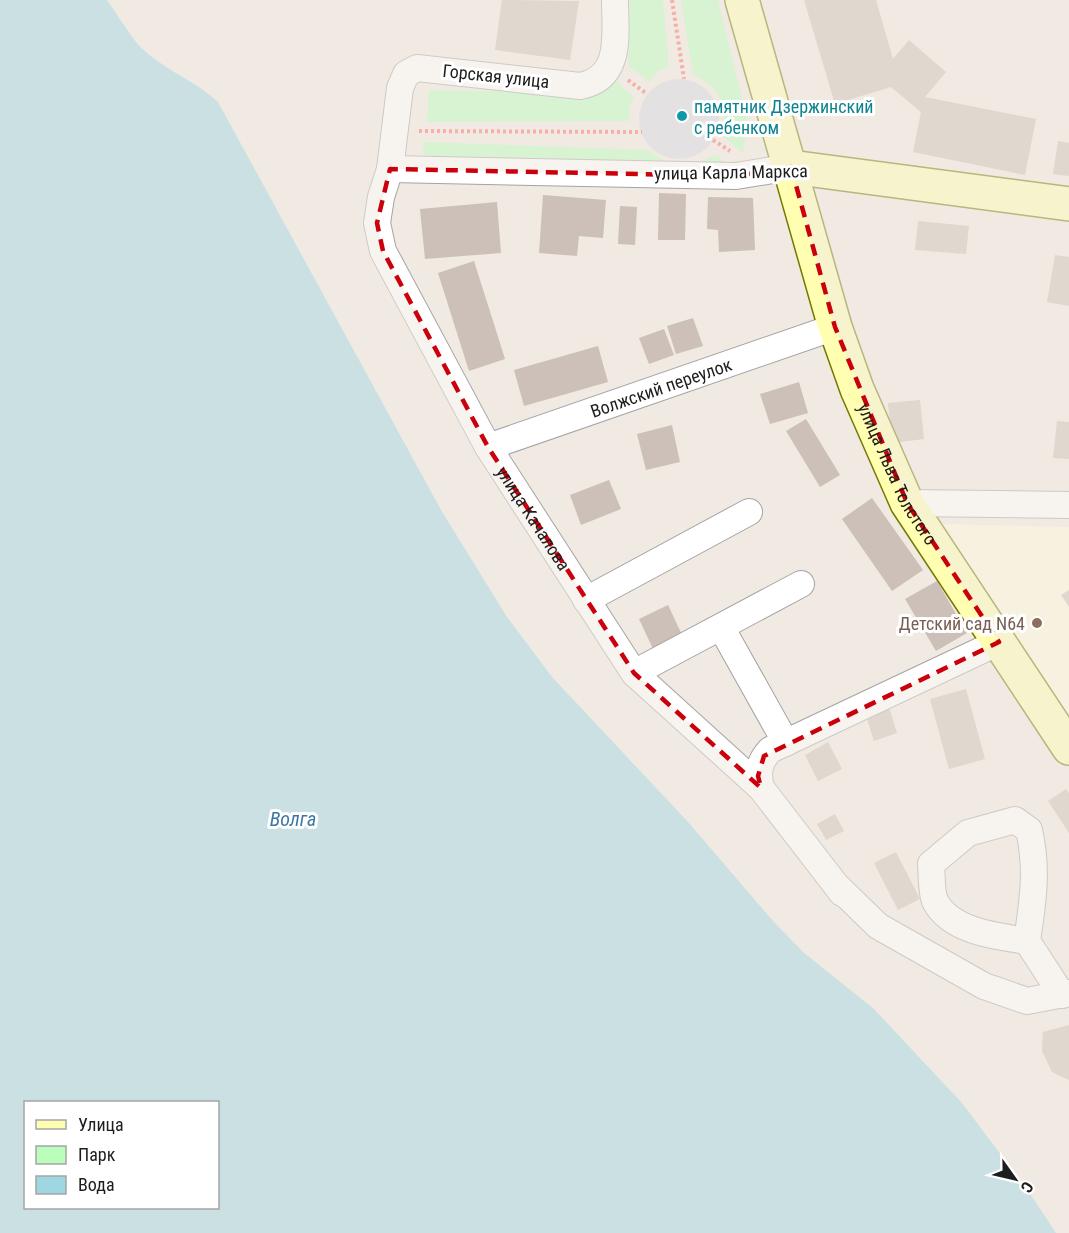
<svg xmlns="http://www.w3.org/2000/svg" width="1069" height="1233" viewBox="0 0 1069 1233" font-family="'Roboto Condensed',sans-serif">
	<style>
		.education { fill: #fffddc }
		.park { fill: #bbfebc }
		.plaza { fill: #d6d7e5 }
		.water { fill: #9ed6e2; fill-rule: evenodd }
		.building { fill: #ccc0b8 }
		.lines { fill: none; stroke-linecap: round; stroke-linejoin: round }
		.minor-casing { stroke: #a4a4a4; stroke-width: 28 }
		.secondary-casing { stroke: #737900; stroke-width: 36 }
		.path { stroke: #ff6b64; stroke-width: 4; stroke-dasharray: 3 3; stroke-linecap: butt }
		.minor { stroke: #fff; stroke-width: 26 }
		.secondary { stroke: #fffeb1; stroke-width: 33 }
		.marked { fill: none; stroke: #cb000c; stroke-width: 4.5; stroke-dasharray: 12 8; stroke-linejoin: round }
		.culture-dot { fill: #0f9aa8; stroke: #fff; stroke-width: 2 }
		.education-dot { fill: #8d6e63; stroke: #fff; stroke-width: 2 }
		.labels { text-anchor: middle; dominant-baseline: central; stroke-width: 6; stroke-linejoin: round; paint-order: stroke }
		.street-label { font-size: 18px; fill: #1d1d1d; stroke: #fff }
		.culture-label { font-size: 18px; fill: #0d838f; stroke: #fff; text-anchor: start }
		.education-label { font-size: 18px; fill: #785e54; stroke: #fff; text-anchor: end }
		.water-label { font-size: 20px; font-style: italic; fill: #3c77a6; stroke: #fff }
	</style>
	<rect width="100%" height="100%" fill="#f0eae2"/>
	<path class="education" d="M939 524 1069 527V720Z"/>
	<g class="park">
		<path d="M630 0H663L669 68 658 71 649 81 628 66Z"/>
		<path d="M681 0H718L747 119 743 153 724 137C725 104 724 91 693 74Z"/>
		<path d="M615 80 634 97 630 106 629 121 427 122 429 90 595 93Z"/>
		<path d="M423 142 648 150C670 168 690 167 715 155L733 167 424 164Z"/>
	</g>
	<circle class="plaza" cx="679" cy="119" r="40"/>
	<path class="water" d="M0 0H107C117 14 126 29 136 42 158 68 194 79 218 102L441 510 507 617 552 677 689 823 773 921 803 952 874 1009 962 1103 1029 1192 1056 1233H0ZM26 1102H218V1208H26Z"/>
	<g class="building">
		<path d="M502 0 579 1 570 60 495 50Z"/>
		<path d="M804 0H876L893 59 909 40 946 72 925 97 1036 119 1025 175 913 152 921 112 891 87 835 104Z"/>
		<path d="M1058 141 1069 143V176L1053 174Z"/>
		<path d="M659 193 686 194 685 240H658Z"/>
		<path d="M543 195 606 200 603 238 579 236 577 256 539 253Z"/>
		<path d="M708 197 753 198 755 250 719 252 718 230 707 229Z"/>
		<path d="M497 202 501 253 425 259 420 209Z"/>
		<path d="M620 206 637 207 635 245 618 244Z"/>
		<path d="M918 221 969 226 966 254 915 250Z"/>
		<path d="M1055 255 1069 257V306L1047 302Z"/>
		<path d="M474 261 505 359 469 371 438 273Z"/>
		<path d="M693 318 703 346 676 354 667 326Z"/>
		<path d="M664 329 674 355 649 364 639 338Z"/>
		<path d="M598 346 608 382 524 406 514 370Z"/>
		<path d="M799 382 808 413 770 424 760 394Z"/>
		<path d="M920 400 924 439 892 443 888 403Z"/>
		<path d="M806 419 840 475 820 487 786 431Z"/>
		<path d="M1057 421 1069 422V459L1053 458Z"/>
		<path d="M672 425 680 462 646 470 637 434Z"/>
		<path d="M609 480 621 509 581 525 570 495Z"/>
		<path d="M872 498 923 570 892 591 842 519Z"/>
		<path d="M937 581 967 633 936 651 905 599Z"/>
		<path d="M1069 590V607L1061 595Z"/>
		<path d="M668 605 683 637 654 651 639 619Z"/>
		<path d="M966 689 985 759 949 769 930 699Z"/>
		<path d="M888 704 897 733 874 741 865 712Z"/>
		<path d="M828 742 842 769 818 781 805 755Z"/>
		<path d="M1066 789 1069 793V833L1048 801Z"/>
		<path d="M835 814 844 831 826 840 817 824Z"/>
		<path d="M896 852 920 899 898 910 874 863Z"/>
		<path d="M1069 1025V1080L1052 1072 1042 1051 1043 1032Z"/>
	</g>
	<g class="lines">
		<g class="minor-casing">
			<g id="minor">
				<path id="s1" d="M615 0C615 34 623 78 580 86L417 68 406 74 400 88 390 169 381 197 377 223 383 251 488 447 634 673 761 788"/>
				<path d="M390 169 736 176 791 167"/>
				<path id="s2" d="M488 447 835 327"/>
				<path d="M907 503 1069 505"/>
				<path d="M586 600 749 512"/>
				<path d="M721 627 786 743"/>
				<path d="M634 673 801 584"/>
				<path d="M839 888 878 926 984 986 1027 1001 1069 993"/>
				<path d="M842 893 761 788C757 772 759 762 770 750L999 642"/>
				<path d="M1027 941C997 936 951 932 935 901 931 892 932 874 931 864L968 833 1015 820 1029 830C1038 870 1033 900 1027 941L1062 995"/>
			</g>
		</g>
		<g class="secondary-casing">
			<g id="secondary">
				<path id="s3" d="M742 0 835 327 857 389 907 503 1069 748"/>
				<path d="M791 167 1069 204"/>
			</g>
		</g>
		<g class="path">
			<path d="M672 0 684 79"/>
			<path d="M628 80 647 94"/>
			<path d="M419 131 642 132"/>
			<path d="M713 140 730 151"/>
		</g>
		<use href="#minor" class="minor"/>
		<use href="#secondary" class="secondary"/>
	</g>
	<path d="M0 0H1069V1233H0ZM791 167 835 327 907 503 999 642 764 756 758 776 761 788 634 673 488 447 383 251 377 223 390 169 736 176Z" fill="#f0eae2" fill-opacity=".55" fill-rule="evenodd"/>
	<path class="marked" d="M791 167 835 327 907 503 999 642 764 756 758 776 761 788 634 673 488 447 383 251 377 223 390 169 736 176Z"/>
	<circle class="culture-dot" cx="682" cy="116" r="6"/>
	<circle class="education-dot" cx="1037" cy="623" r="6"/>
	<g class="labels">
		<g class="street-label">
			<text transform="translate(496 76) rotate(6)">Горская улица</text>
			<text transform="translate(731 172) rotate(-1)">улица Карла Маркса</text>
			<text stroke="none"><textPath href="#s2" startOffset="183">Волжский переулок</textPath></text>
			<text stroke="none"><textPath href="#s3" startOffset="500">улица Льва Толстого</textPath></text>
			<text stroke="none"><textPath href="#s1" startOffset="768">улица Качалова</textPath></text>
		</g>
		<g class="culture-label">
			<text x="694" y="106">памятник Дзержинский<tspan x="694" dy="21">с ребенком</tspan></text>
		</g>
		<g class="education-label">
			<text x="1025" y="623">Детский сад N64</text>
		</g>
		<g class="water-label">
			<text x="293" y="819">Волга</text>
		</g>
	</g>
	<rect x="24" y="1101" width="195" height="108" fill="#ffffff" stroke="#a5a5a5" stroke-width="1.5"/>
	<rect x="36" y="1120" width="30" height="9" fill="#fffeb1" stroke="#a5a5a5" stroke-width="1.5"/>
	<text x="78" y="1131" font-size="18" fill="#1d1d1d">Улица</text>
	<rect x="36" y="1146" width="30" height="18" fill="#bbfebc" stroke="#a5a5a5" stroke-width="1.5"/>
	<text x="78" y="1161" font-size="18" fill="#1d1d1d">Парк</text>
	<rect x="36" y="1176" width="30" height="18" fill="#9ed6e2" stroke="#a5a5a5" stroke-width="1.5"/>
	<text x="78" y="1191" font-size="18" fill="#1d1d1d">Вода</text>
	<g transform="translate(1015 1179) rotate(124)" stroke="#ffffff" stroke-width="4.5" paint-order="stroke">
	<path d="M0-4.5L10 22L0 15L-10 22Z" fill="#1d1d1d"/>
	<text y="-9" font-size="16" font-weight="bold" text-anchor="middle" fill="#1d1d1d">С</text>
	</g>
</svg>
